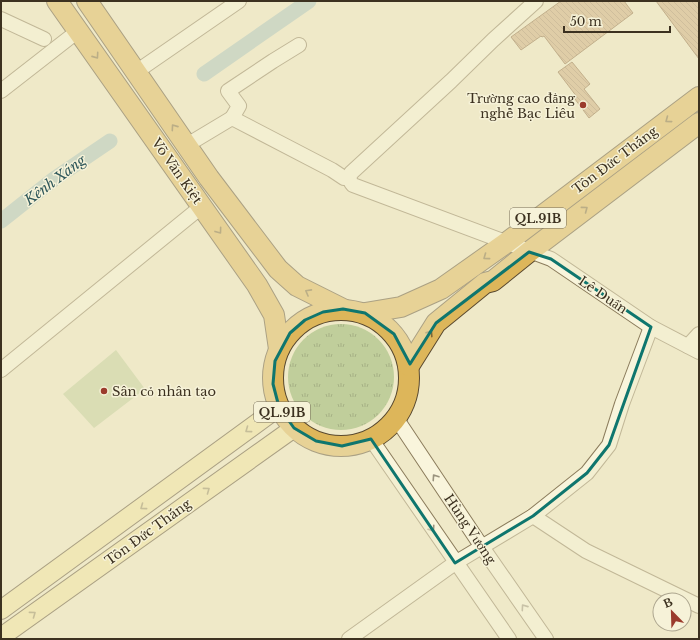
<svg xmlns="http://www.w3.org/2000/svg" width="700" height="640" viewBox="0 0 700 640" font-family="'Libre Baskerville',serif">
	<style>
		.grass { fill: url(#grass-tufts) }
		.pitch { fill: #c0ce9b }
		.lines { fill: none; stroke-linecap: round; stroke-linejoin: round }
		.canal { stroke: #a9c3bf; stroke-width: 15 }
		.building { fill: url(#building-back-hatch); stroke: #8b6942 }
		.minor-casing { stroke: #8b7c5c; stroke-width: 16 }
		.major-casing { stroke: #594930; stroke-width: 20 }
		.highway-casing { stroke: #594930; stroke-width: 22 }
		.minor { stroke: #f9f5dc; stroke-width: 14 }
		.major { stroke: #f1e4a1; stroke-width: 18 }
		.highway { stroke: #ddb65a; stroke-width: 20 }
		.oneway { stroke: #7c6637 }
		.oneway2 { stroke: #968a60 }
		.oneway3 { stroke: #9a937e }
		.marked { fill: none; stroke: #0f766e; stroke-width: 3; stroke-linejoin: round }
		.poi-dot { fill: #9b3b2c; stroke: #f6f2d8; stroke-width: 1.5 }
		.labels { text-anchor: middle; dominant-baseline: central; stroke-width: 3; stroke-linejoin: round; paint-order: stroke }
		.shield { fill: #f6f2d8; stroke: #746b57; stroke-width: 1 }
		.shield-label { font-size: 12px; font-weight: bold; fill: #3c3120 }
		.poi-label { font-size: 13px; fill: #3c3120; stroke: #f6f2d8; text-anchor: end }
		.street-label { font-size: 13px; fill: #3c3120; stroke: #f6f2d8 }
		.water-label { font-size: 14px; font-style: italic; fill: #2f585b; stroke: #f6f2d8 }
	</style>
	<defs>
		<pattern id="grass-tufts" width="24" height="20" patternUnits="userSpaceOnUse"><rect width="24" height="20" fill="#c0ce9b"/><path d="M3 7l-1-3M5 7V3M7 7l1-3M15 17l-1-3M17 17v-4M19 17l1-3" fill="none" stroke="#a6b185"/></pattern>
		<pattern id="building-back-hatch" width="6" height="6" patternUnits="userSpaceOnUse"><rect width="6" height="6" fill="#cdaa7e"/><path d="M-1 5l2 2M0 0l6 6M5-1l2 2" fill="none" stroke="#a88b67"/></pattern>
	</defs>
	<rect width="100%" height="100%" fill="#efe9c8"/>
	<circle class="grass" cx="341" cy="377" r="53"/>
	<path class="pitch" d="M116 350 145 389 94 428 63 394Z"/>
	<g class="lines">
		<g class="canal">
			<path d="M204 74 309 1"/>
			<path d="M1 221 54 179 110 141"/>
		</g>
	</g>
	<g class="building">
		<path d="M561 1H624L633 13 565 64 544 36 542 37 541 36 521 50 511 37Z"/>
		<path d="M656 1H699V59Z"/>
		<path d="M572 62 590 84 584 89 600 109 589 118 575 99 577 97 558 72Z"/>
	</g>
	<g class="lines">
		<g class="minor-casing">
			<g id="minor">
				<path d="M536 1 493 40 451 81 351 173C349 178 349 181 353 185L551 259 651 327 699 352"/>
				<path d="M1 19 44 39"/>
				<path d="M136 72 239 1"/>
				<path d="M1 91 78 31"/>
				<path d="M232 118 239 106 228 91 273 61 299 45"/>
				<path d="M187 145 232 118 332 170 344 178H349"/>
				<path d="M688 346 699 334"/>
				<path d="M1 370 201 207"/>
				<path d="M396 418 482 547 546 639"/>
				<path d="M371 439 509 639"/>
				<path d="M533 516 586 551 699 606"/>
				<path d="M349 639 455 563 533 516 587 473 609 445 622 404 651 327"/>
			</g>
		</g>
		<g class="major-casing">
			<g id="major">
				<path d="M1 610 279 407"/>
				<path d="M1 637 294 428"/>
			</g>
		</g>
		<g class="highway-casing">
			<g id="highway">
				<path d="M57 1 257 285 274 315 279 349"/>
				<path d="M87 1 209 178 278 269 297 286 343 309"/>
				<circle cx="341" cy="378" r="68"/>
				<path d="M365 313 401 307 441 289 506 243 699 97"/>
				<path d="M409 366 436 323 485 283 493 281 529 252 699 123"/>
			</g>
		</g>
		<use href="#minor" class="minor"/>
		<use href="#major" class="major"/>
		<use href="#highway" class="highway"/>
	</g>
	<defs><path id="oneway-chevron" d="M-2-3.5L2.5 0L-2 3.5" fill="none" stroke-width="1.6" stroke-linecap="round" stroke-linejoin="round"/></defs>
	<g class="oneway">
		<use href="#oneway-chevron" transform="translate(96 56) rotate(55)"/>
		<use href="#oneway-chevron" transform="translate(668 120) rotate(143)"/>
		<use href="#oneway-chevron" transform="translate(174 127) rotate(-125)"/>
		<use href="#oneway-chevron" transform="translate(585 209) rotate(-37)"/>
		<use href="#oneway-chevron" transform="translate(219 231) rotate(54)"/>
		<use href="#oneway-chevron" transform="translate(486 257) rotate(144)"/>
		<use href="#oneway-chevron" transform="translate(308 292) rotate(-151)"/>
		<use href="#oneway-chevron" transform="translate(430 333) rotate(-57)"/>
	</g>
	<g class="oneway2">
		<use href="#oneway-chevron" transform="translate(248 430) rotate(144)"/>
		<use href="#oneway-chevron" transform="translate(207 490) rotate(-36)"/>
		<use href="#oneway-chevron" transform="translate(143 507) rotate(144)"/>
		<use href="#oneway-chevron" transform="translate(33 614) rotate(-36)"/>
	</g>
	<g class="oneway3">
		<use href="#oneway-chevron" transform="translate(435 477) rotate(-124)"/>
		<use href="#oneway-chevron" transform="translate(432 529) rotate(56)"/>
		<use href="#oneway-chevron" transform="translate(524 607) rotate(-125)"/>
	</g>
	<path d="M0 0H700V640H0ZM529 252 551 259 651 327 609 445 587 473 533 516 455 563 371 439 342 446 316 441 294 428 279 407 273 384 275 361 290 333 305 320 323 312 343 309 365 313 394 334 410 364 436 323Z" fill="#efe9c8" fill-opacity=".55" fill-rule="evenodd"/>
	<path class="marked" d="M529 252 551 259 651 327 609 445 587 473 533 516 455 563 371 439 342 446 316 441 294 428 279 407 273 384 275 361 290 333 305 320 323 312 343 309 365 313 394 334 410 364 436 323Z"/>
	<g class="poi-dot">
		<circle cx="583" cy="105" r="4"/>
		<circle cx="104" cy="391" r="4"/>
	</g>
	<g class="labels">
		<g class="shield">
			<rect x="510" y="208" width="56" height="20" rx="3"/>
			<rect x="254" y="402" width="56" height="20" rx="3"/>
		</g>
		<g class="shield-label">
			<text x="538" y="218">QL.91B</text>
			<text x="282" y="412">QL.91B</text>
		</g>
		<g class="poi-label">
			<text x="575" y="98">Trường cao đẳng<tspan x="575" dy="15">nghề Bạc Liêu</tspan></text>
			<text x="112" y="391" text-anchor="start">Sân cỏ nhân tạo</text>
		</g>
		<g class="street-label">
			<text transform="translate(615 160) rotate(-37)">Tôn Đức Thắng</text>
			<text transform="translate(177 171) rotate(55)">Võ Văn Kiệt</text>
			<text transform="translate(603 295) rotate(34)">Lê Duẩn</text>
			<text transform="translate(470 529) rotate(56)">Hùng Vương</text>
			<text transform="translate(148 532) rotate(-36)">Tôn Đức Thắng</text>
		</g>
		<g class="water-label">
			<text transform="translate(55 180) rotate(-37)">Kênh Xáng</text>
		</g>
	</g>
	<rect width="700" height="640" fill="none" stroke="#3c3120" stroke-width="4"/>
	<g transform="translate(672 612) rotate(337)"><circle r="19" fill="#f6f2d8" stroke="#aca58e"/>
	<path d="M0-3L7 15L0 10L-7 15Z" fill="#9b3b2c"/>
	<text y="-6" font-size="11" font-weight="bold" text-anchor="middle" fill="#3c3120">B</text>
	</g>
	<path d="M564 26v6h106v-6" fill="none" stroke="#3c3120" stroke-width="2"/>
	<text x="570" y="26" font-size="12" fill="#3c3120" stroke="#f6f2d8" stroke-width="3" paint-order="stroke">50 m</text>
</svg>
